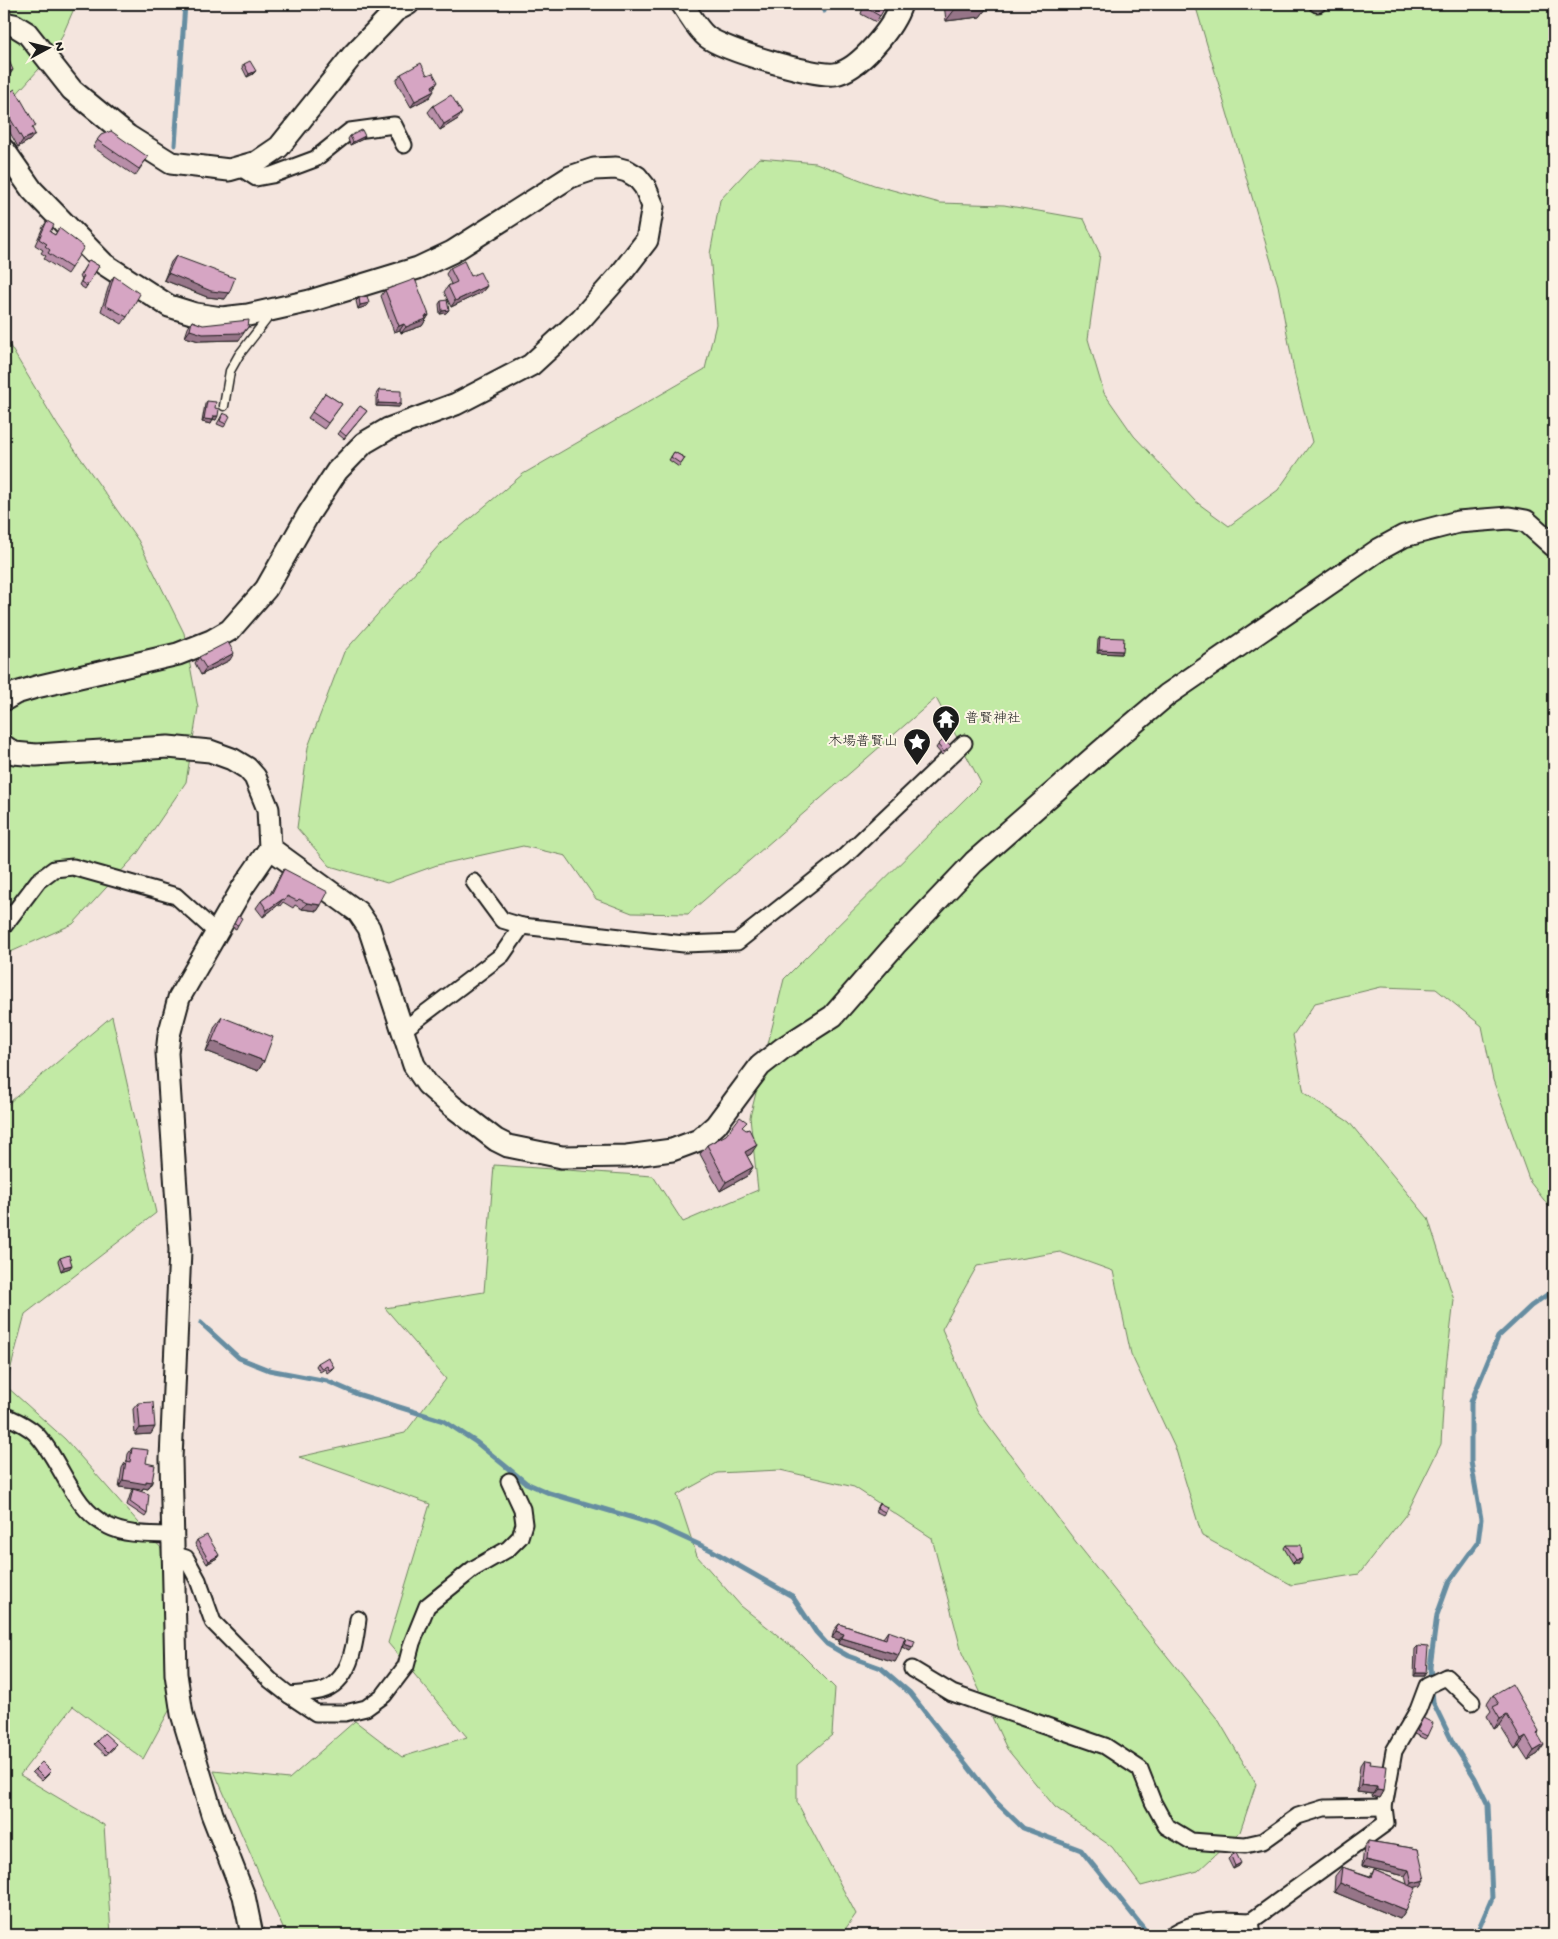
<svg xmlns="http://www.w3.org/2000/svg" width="1558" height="1939" viewBox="0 0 1558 1939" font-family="'Gochi Hand','Klee One',sans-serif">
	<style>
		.green { fill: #c2eaa5; stroke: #6f8360 }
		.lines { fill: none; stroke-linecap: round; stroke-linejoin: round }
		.stream { stroke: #668da1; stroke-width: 5 }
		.lane-casing { stroke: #1c1c1c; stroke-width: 11 }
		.street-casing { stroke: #1c1c1c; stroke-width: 19 }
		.secondary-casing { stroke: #1c1c1c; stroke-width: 25 }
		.lane { stroke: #fcf5e5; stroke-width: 8 }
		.street { stroke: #fcf5e5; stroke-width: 15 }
		.secondary { stroke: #fcf5e5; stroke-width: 21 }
		.wall { fill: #b88ea8; stroke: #1c1c1c }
		.shaded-wall { fill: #967488; stroke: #1c1c1c }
		.building { fill: #d6a5c3; stroke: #1c1c1c }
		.labels { text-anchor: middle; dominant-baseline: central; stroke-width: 4; stroke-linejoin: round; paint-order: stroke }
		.poi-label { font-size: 14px; fill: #1c1c1c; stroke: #fcf5e5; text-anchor: start }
	</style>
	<rect width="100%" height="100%" fill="#f4e5de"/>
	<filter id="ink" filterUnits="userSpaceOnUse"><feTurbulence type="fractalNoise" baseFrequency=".02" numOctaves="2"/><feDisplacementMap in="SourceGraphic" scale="10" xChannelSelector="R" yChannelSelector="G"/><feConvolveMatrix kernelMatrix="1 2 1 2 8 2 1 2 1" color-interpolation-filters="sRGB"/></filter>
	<g filter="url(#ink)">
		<g class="green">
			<path d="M4 4H76L56 50 4 108Z"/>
			<path d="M1195 4H1554V1213L1530 1182 1493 1080 1482 1026 1436 989 1381 987 1315 1003 1293 1035 1304 1093 1349 1122 1428 1218 1454 1300 1445 1376 1441 1444 1407 1513 1359 1574 1292 1585 1202 1536 1176 1450 1131 1354 1113 1271 1060 1252 977 1266 942 1329 977 1410 1076 1542 1219 1721 1256 1784 1240 1832 1198 1871 1141 1886 1112 1847 1055 1807 1007 1749 962 1653 932 1538 854 1487 780 1470 717 1473 677 1495 697 1556 741 1606 801 1654 835 1688 832 1735 797 1765V1802L856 1914 841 1935H286L214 1771 289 1779 355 1721 402 1757 467 1737 388 1643 430 1504 299 1457 405 1433 446 1379 385 1308 484 1292 494 1165 653 1176 683 1222 758 1190 750 1117 784 979 981 783 936 698 688 914 632 913 596 899 566 856 523 846 437 865 387 883 330 866 297 828 308 747 344 652 441 543 523 474 705 369 716 324 710 254 720 200 759 158 816 163 874 185 940 203 1004 205 1084 219 1100 254 1088 339 1104 393 1134 436 1195 501 1229 526 1278 490 1312 442 1295 376 1278 285Z"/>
			<path d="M4 336 58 426 138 540 184 633 198 708 186 782 137 854 73 924 4 955Z"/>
			<path d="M112 1016 156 1213 25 1314 6 1386 65 1439 161 1548 170 1709 143 1759 73 1706 20 1775 104 1825 111 1935H4V1107Z"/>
		</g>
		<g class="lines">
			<g class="stream">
				<path d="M822 4 824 11"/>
				<path d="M175 145 185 4"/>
				<path d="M201 1323 239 1358 269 1370 327 1381 357 1394 444 1421 476 1442 526 1483 549 1493 654 1524 711 1550 792 1596 816 1632 827 1644 848 1656 881 1668 910 1693 995 1801 1023 1828 1081 1850 1149 1935"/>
				<path d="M1476 1935 1492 1898 1488 1805 1475 1778 1453 1743 1433 1702 1430 1667 1437 1615 1449 1582 1478 1542 1481 1519 1471 1462V1402L1498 1337 1531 1306 1554 1290"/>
			</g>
			<g class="lane-casing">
				<path id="lane" d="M224 406 230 371 239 355 270 315"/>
			</g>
			<g class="street-casing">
				<g id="street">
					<path d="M1317 4H1318"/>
					<path d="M239 167 256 178 272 175 315 159 350 131 394 125 404 145"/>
					<path d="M474 882 502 920 522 926"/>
					<path d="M4 926 38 881 54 869 73 867 176 896 217 933"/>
					<path d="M403 1030 502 955 522 926 684 944 737 942 843 858 964 743"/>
					<path d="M4 1418 8 1417C17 1421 28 1426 35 1433 62 1460 71 1508 108 1526 127 1536 151 1534 173 1535"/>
					<path d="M173 1554 186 1558 198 1580 213 1622 270 1680 289 1695C299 1694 310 1693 320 1691 351 1683 355 1644 358 1619"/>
					<path d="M912 1669 952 1693 1105 1746 1140 1769 1153 1802 1166 1826 1191 1841 1245 1845 1263 1841 1298 1816 1324 1808 1384 1807"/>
					<path d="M289 1695 316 1713H345L366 1708 384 1695 406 1666 412 1643 427 1606 473 1569 508 1549 520 1537 524 1524 522 1509 509 1481"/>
					<path d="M1171 1935C1196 1919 1222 1919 1251 1921"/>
					<path d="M1253 1935 1251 1921 1386 1823 1384 1807 1394 1751 1418 1710 1427 1686 1446 1677 1472 1702"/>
				</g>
			</g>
			<g class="secondary-casing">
				<g id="secondary">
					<path d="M682 4C690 15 697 29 707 37 724 50 815 77 835 74 859 70 894 27 901 4"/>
					<path d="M4 23 14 25 27 33 72 90 128 136 171 163 229 170 257 162 279 147 352 56 395 11 408 4"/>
					<path d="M4 150 32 190 104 264 169 306 195 314 222 318 248 315 310 301 418 268 452 252 570 177 594 169 616 168 627 171 637 177 645 187 653 206 647 240 620 275 581 319 531 365 456 404 388 429 364 443 337 471 308 515 266 589 230 630 211 641 178 654 36 687 16 693 4 700"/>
					<path d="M4 746 14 753 36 755 168 747 210 751 232 759 247 768 255 777 268 809 270 848 243 887 179 998 169 1035 167 1053 180 1250 171 1459 176 1674 182 1714 212 1814 244 1896 252 1935"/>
					<path d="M270 848 358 912 369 928 414 1065 427 1084 452 1106 496 1140 508 1146 562 1157 627 1156 672 1150 699 1140 716 1125 760 1066 783 1048 833 1016 895 945 974 862 1101 751 1167 695 1380 549 1404 536 1458 522 1509 518 1526 521 1554 546"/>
				</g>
			</g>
			<use href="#lane" class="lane"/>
			<use href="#street" class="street"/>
			<use href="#secondary" class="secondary"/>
		</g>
		<g class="wall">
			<path d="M376 4H384L378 7Z"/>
			<path d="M864 4H887L876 22 861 14Z"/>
			<path d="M944 4H989L980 17 946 21Z"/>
			<path d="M244 64 256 71 253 74 247 77 242 67Z"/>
			<path d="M401 74 427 75 433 89 430 97 411 107 396 81Z"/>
			<path d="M4 96 33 130 30 140 18 147 4 122Z"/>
			<path d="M433 106 458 119 440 130 428 112Z"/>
			<path d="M101 135 148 157 135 176 93 147Z"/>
			<path d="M350 136H365L363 139 350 145 348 139Z"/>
			<path d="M47 221 50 232 55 235 59 228 71 268 67 274 44 259 46 256 41 253 43 250 35 245 43 227Z"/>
			<path d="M176 256 225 299 207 297 164 280 171 262Z"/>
			<path d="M89 260 99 266 85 289 79 285 82 279 79 277Z"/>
			<path d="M450 268 471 276 487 286 482 292 451 307 444 292 448 286 451 284 446 274Z"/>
			<path d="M114 276 127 317 122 324 101 311 110 282Z"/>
			<path d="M385 290 429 315 422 326 401 333 400 330 394 332 381 296Z"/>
			<path d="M359 298 369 303 367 306 358 309 356 301Z"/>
			<path d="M441 301 449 310 446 313 440 314 439 304Z"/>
			<path d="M192 321 239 340 199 341 185 337 188 328Z"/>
			<path d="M379 390 399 407 376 406V394Z"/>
			<path d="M325 393 342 404 324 429 308 418Z"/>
			<path d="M207 401 215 408 216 420 213 419 211 424 202 422 205 404Z"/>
			<path d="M360 406 367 411 344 439 338 434Z"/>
			<path d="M223 413 226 424 224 427 217 424Z"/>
			<path d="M674 452 685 458 679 467 669 460Z"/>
			<path d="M1100 637 1123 651 1121 654 1097 653 1098 640Z"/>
			<path d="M199 657 230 660 201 675 195 663Z"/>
			<path d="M938 745 948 750 942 755 936 748Z"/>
			<path d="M284 869 321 905 317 911 302 909 295 905 293 908 283 902 280 906 278 905 263 917 256 908 261 901 270 894 280 875Z"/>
			<path d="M238 916V925L236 929 232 927Z"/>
			<path d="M222 1017 264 1061 258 1071 206 1051 215 1026Z"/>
			<path d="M743 1128 751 1154 747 1156 753 1167 747 1176 720 1191 700 1154 707 1145Z"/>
			<path d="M60 1258 72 1265 70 1268 61 1271 58 1261Z"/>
			<path d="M318 1363 334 1367 331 1370 327 1373 325 1369 320 1372 316 1366Z"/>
			<path d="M138 1403 151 1434 135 1435 133 1409Z"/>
			<path d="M132 1448 146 1463 152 1482 148 1489 143 1488 142 1490 119 1487 122 1468 126 1461H127L128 1454Z"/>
			<path d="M133 1489 147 1514 145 1517 127 1505 131 1492Z"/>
			<path d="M879 1503 885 1512 883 1515 875 1511Z"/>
			<path d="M197 1540 219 1555 217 1558 207 1564 195 1544Z"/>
			<path d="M1286 1545 1302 1559 1299 1563H1293L1284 1548Z"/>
			<path d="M839 1624 883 1638 888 1631 904 1641 906 1638 910 1651 902 1647 895 1662 838 1644 839 1640 832 1638 834 1630Z"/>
			<path d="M1418 1646 1424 1676H1414L1415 1649Z"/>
			<path d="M1493 1695 1539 1731 1538 1734V1754L1528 1760 1519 1746 1515 1749 1500 1725 1494 1729 1487 1716 1491 1711 1487 1704Z"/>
			<path d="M1423 1718 1427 1736 1425 1739 1414 1734Z"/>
			<path d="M97 1741 114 1748 106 1755 94 1744Z"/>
			<path d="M1364 1759 1370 1764 1384 1791 1380 1798 1372 1796 1373 1794 1357 1792 1360 1765Z"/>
			<path d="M35 1769 49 1774 42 1781 32 1772Z"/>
			<path d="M1368 1841 1418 1849 1421 1886 1415 1887 1406 1910 1400 1919 1334 1892 1335 1876 1342 1867 1370 1876 1374 1870 1407 1884 1405 1876 1362 1866 1364 1847Z"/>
			<path d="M1231 1856 1239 1866 1233 1869 1228 1859Z"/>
		</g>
		<g class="shaded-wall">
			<path d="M989 5 980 17 946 21 955 9Z"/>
			<path d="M13 70 9 76 4 78V74Z"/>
			<path d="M256 71 253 74 247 77 249 74Z"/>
			<path d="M438 82 433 89 432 86Z"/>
			<path d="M434 91 430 97 411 107 415 101Z"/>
			<path d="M462 113 458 119 440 130 444 124Z"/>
			<path d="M35 134 30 140 18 147 23 140Z"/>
			<path d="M365 136 363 139 350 145 353 142Z"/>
			<path d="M168 273 229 293 225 299 207 297 164 280Z"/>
			<path d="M487 286 482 292 451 307 455 301Z"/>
			<path d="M369 303 367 306 358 309 360 305Z"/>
			<path d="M449 310 446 313 440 314 442 311Z"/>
			<path d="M429 315 422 326 401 333 406 327Z"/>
			<path d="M404 324 400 330 394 332 399 326Z"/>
			<path d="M248 327 239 340 199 341 185 337 190 330Z"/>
			<path d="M378 403 401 404 399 407 376 406Z"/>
			<path d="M214 416H218L216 420 212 419Z"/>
			<path d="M204 419 213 420 211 424 202 422Z"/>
			<path d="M1099 650 1123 651 1121 654 1097 653Z"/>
			<path d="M234 653 230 660 201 675 206 668Z"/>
			<path d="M283 899 278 905 263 917 267 910Z"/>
			<path d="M307 903 321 905 317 911 302 909Z"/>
			<path d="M212 1041 264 1061 258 1071 206 1051Z"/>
			<path d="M757 1145 751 1154 738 1161 745 1152Z"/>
			<path d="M753 1167 747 1176 720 1191 726 1182Z"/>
			<path d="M72 1265 70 1268 61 1271 64 1267Z"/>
			<path d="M155 1427 151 1434 135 1435 140 1428Z"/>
			<path d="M123 1480 146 1481 152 1482 148 1489 143 1488 142 1490 119 1487Z"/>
			<path d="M219 1555 217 1558 207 1564 209 1561Z"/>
			<path d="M1302 1559 1299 1563H1293L1296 1560Z"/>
			<path d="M836 1631 844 1634 839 1640 832 1638Z"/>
			<path d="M842 1638 899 1655 895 1662 838 1644Z"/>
			<path d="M904 1644 913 1647 910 1651 902 1647Z"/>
			<path d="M1416 1673H1426L1424 1676H1414Z"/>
			<path d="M1507 1715 1500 1725 1494 1729 1500 1719Z"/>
			<path d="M1526 1737 1519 1746 1515 1749 1521 1740Z"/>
			<path d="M1544 1745 1538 1754 1528 1760 1534 1751Z"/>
			<path d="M1361 1785 1377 1787 1373 1794 1357 1792Z"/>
			<path d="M1377 1790 1384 1791 1380 1798 1372 1796Z"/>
			<path d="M1366 1860 1409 1870 1405 1876 1362 1866Z"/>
			<path d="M1241 1863 1239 1866 1233 1869 1235 1866Z"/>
			<path d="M1425 1880 1421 1886 1408 1889 1412 1883Z"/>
			<path d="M1340 1883 1406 1910 1400 1919 1334 1892Z"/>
		</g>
		<g class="building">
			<path d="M867 4H887L880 16 866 8Z"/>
			<path d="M954 4H989V5L955 9Z"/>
			<path d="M7 56 13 70 4 74V57Z"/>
			<path d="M250 61 256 71 249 74 244 64Z"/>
			<path d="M421 63 427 75 433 73 438 82 432 86 434 91 415 101 401 74Z"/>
			<path d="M15 89 36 126 32 128 35 134 23 140 4 108V96Z"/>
			<path d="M451 95 462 113 444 124 433 106Z"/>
			<path d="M362 130 365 136 353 142 350 136Z"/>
			<path d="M111 131 148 157 139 169 97 140 101 135Z"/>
			<path d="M47 221 54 225 50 232 55 235 59 228 84 247 71 268 48 253 50 250 45 246 47 244 39 239Z"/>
			<path d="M176 256 235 278 229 293 211 291 168 273Z"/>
			<path d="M89 260 99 266 87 286 81 282 84 276 81 274Z"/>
			<path d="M464 261 471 276 480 272 487 286 455 301 448 286 457 282 450 268Z"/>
			<path d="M114 276 140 294 127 317 105 305Z"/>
			<path d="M415 279 429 315 425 316 426 319 406 327 404 324 399 326 385 290Z"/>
			<path d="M367 296 369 303 360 305 359 298Z"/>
			<path d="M447 300 449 310 442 311 441 301Z"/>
			<path d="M249 320 248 327 243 333 203 334 190 330 192 321 203 325Z"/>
			<path d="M379 390 401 391V404L378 403Z"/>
			<path d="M325 393 342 404 328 423 312 412Z"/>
			<path d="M207 401 216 402 215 408 219 409 218 416H214L213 420 204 419Z"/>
			<path d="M360 406 367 411 346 436 340 431Z"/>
			<path d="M223 413 230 416 226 424 220 421Z"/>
			<path d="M674 452 685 458 681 464 671 457Z"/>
			<path d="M1100 637 1124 638 1123 651 1099 650Z"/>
			<path d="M228 642 234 653 206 668 199 657Z"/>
			<path d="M944 739 951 746 944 752 938 745Z"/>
			<path d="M284 869 328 892 321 905 307 903 299 899 297 901 287 896 285 900 283 899 267 910 261 901 272 893Z"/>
			<path d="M238 916 242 918 238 925 234 924Z"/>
			<path d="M222 1017 273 1037 264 1061 212 1041Z"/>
			<path d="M740 1117 747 1122 742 1127 746 1130 749 1129 757 1145 745 1152 753 1167 726 1182 707 1145 726 1135Z"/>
			<path d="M69 1255 72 1265 64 1267 60 1258Z"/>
			<path d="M328 1357 334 1367 329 1370 327 1366 322 1369 318 1363Z"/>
			<path d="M153 1402 155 1427 140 1428 138 1403Z"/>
			<path d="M132 1448 148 1450 146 1463 155 1465 152 1482 146 1481V1484L123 1480 126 1461 130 1462Z"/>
			<path d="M133 1489 149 1494 147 1514 130 1502Z"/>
			<path d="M879 1503 887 1507 885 1512 877 1508Z"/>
			<path d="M207 1535 219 1555 209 1561 197 1540Z"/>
			<path d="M1286 1545H1301L1302 1559 1296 1560Z"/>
			<path d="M839 1624 886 1639 888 1631 905 1637 899 1655 842 1638 844 1634 836 1631Z"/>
			<path d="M906 1638 915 1641 913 1647 904 1644Z"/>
			<path d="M1418 1646 1428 1647 1426 1673H1416Z"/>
			<path d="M1512 1684 1539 1731 1537 1733 1544 1745 1534 1751 1526 1737 1521 1740 1507 1715 1500 1719 1493 1707 1499 1704 1493 1695Z"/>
			<path d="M1423 1718 1433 1723 1427 1736 1417 1731Z"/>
			<path d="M104 1733 116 1744 108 1752 97 1741Z"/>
			<path d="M1364 1759 1371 1760 1370 1764 1387 1766 1384 1791 1377 1790V1787L1361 1785Z"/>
			<path d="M42 1762 51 1771 44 1778 35 1769Z"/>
			<path d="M1368 1841 1418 1849 1425 1880 1412 1883 1409 1870 1366 1860Z"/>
			<path d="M1236 1853 1241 1863 1235 1866 1231 1856Z"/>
			<path d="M1342 1867 1371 1877 1374 1870 1416 1888 1406 1910 1340 1883Z"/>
		</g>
	</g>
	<defs>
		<g id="temple-pin" transform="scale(1.4375)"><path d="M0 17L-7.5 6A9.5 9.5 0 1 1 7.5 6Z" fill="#1c1c1c" stroke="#fcf5e5"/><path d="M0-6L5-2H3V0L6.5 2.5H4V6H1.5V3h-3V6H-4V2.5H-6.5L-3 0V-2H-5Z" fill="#fff"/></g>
		<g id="sight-pin" transform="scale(1.4375)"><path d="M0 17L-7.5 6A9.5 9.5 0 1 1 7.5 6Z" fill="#1c1c1c" stroke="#fcf5e5"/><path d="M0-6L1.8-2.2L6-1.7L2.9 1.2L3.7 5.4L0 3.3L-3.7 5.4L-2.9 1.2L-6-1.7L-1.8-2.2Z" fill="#fff"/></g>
	</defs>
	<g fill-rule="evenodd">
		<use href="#temple-pin" x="946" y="719"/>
		<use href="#sight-pin" x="917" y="742"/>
	</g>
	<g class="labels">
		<g class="poi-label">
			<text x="965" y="719">普賢神社</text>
			<text x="898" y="742" text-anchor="end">木場普賢山</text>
		</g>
	</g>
	<rect width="1558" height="1939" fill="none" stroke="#fcf5e5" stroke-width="20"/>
	<rect x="10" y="10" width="1538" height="1919" fill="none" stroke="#1c1c1c" stroke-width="2" filter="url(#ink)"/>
	<g transform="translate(48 48) rotate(83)" stroke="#fcf5e5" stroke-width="4" paint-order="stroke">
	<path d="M0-4L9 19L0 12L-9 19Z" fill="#1c1c1c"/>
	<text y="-8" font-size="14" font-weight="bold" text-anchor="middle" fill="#1c1c1c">N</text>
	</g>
</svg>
